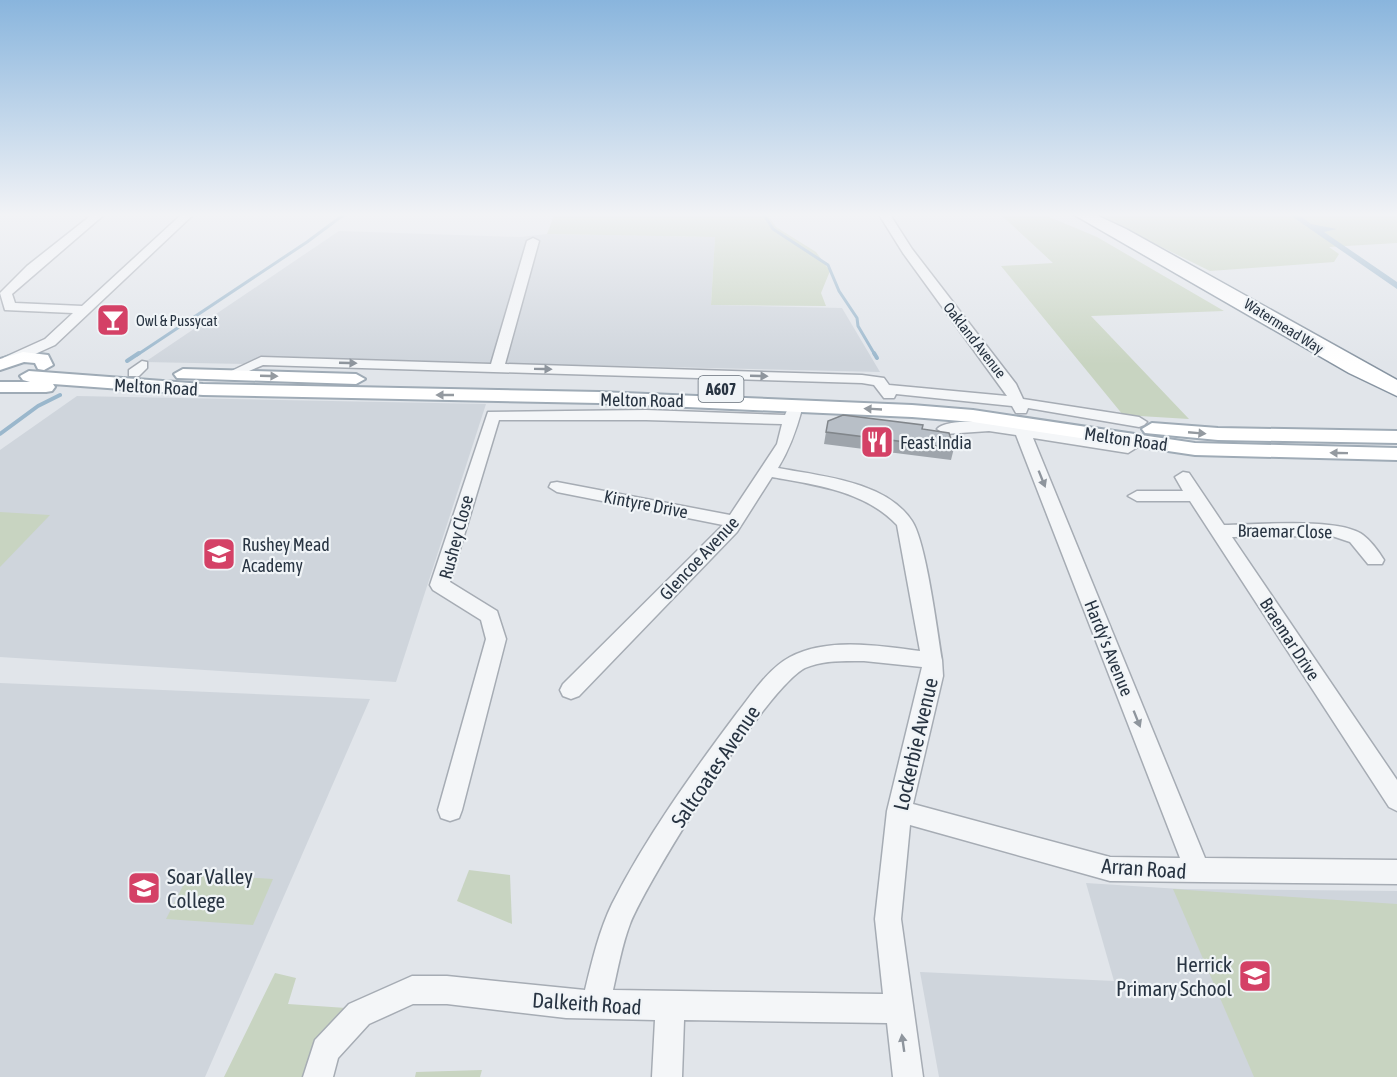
<svg xmlns="http://www.w3.org/2000/svg" width="1397" height="1077" viewBox="0 0 1397 1077" font-family="'Asap Condensed',sans-serif">
	<style>
		.built { fill: #cfd5dc }
		.green { fill: #c8d4c1 }
		.water { fill: #9ab7cc }
		.lines { fill: none; stroke-linecap: round; stroke-linejoin: round }
		.stream-far1 { stroke: #9ab7cc; stroke-width: 3 }
		.stream { stroke: #9ab7cc; stroke-width: 4 }
		.minor-casing { stroke: #a6acb4; stroke-width: 3 }
		.major-casing { stroke: #9fabb6; stroke-width: 4 }
		.highway-casing { stroke: #8794a1; stroke-width: 3 }
		.minor { fill: #f4f6f8; fill-rule: evenodd }
		.major { fill: #fff; fill-rule: evenodd }
		.highway { fill: #fff; fill-rule: evenodd }
		.wall { fill: #9ea4ab }
		.building { fill: #b8bfc7; stroke: #81868b; stroke-width: 1.5 }
		.oneway { fill: #8e959d }
		.oneway2 { fill: #949aa0 }
		.labels { text-anchor: middle; dominant-baseline: central; stroke-width: 4.5; stroke-linejoin: round; paint-order: stroke }
		.far-poi-label { font-size: 15px; fill: #283442; stroke: #f0f4f7; text-anchor: start }
		.far-street-label { font-size: 15px; fill: #283442; stroke: #f0f4f7 }
		.shield { fill: #f0f4f7; stroke: #646e78; stroke-width: 1.5 }
		.shield-label { font-size: 16px; font-weight: bold; fill: #283442 }
		.street-label { font-size: 18px; fill: #283442; stroke: #f0f4f7 }
		.poi-label { font-size: 18px; fill: #283442; stroke: #f0f4f7; text-anchor: start }
		.near-street-label { font-size: 21px; fill: #283442; stroke: #f0f4f7 }
		.near-poi-label { font-size: 21px; fill: #283442; stroke: #f0f4f7; text-anchor: start }
	</style>
	<rect width="100%" height="100%" fill="#e1e5ea"/>
	<g class="built">
		<path d="M339 231 520 237 547 234 715 237 711 305 842 308 880 372 264 358 245 364 145 362Z"/>
		<path d="M77 396 486 404 396 682 0 657V450Z"/>
		<path d="M0 683 370 699 205 1077H0Z"/>
		<path d="M1086 883 1180 889 1397 891V1077H939L920 972 1114 981Z"/>
	</g>
	<g class="green">
		<path d="M555 213H766L776 227 816 252 830 271 821 293 826 306 711 305 715 237 547 234Z"/>
		<path d="M999 213H1040L1097 237 1224 311 1091 316 1189 419 1123 415 1001 266 1053 263Z"/>
		<path d="M1093 213H1397V243L1329 247 1339 254 1334 262 1210 271Z"/>
		<path d="M0 512 50 515 0 567Z"/>
		<path d="M469 870 510 875 512 924 457 901Z"/>
		<path d="M189 874 273 879 253 925 166 919Z"/>
		<path d="M1173 889 1397 904V1077H1254Z"/>
		<path d="M275 973 296 978 288 1004 346 1008 315 1077H224Z"/>
		<path d="M482 1070 480 1077H415L416 1072Z"/>
	</g>
	<path class="water" d="M1287 213H1296L1311 224 1337 229 1324 232 1397 282V289Z"/>
	<g class="lines">
		<g class="stream-far1">
			<path d="M763 213 773 229 828 265 839 291 857 318 858 326 875 355"/>
			<path d="M137 355 307 242 346 213"/>
		</g>
		<g class="stream">
			<path d="M874 353 877 358"/>
			<path d="M127 361 139 353"/>
			<path d="M0 434 38 406 60 395"/>
		</g>
		<g class="minor-casing">
			<g id="minor">
				<path d="M94 213H106L12 294 15 303 82 306 183 213H195L55 345 13 364H3V358L45 339 73 313 5 310 0 293 27 266Z"/>
				<path d="M878 213H889L912 249 1016 384 1023 399 1139 417 1147 422 1144 425 1139 427 1028 408 1026 413H1016L1012 406 896 394 894 398H884L874 385 862 383 263 365 230 379 223 375 261 357 491 364 527 241 533 238 539 241 505 364 862 375 884 378 889 385 1007 396 903 253Z"/>
				<path d="M142 361 147 362V368L139 376H129V370Z"/>
				<path d="M794 404 802 409C796 431 790 448 778 468 820 476 886 481 912 521 926 542 937 630 942 660L943 676 913 804 1110 857 1180 858 1016 435 989 431 945 434 937 429C948 417 998 423 1015 425L1017 421H1027L1030 428 1128 443 1136 448 1128 453 1033 438 1205 858 1397 860V884L1110 881 910 825 901 919 923 1077H893L887 1023 684 1020 682 1077H652L655 1020 566 1018 447 1004H413L369 1024 338 1058 333 1077H303L315 1040 349 1004 412 976H447L585 990C592 961 599 931 612 904 646 837 692 773 737 713 752 694 768 669 790 657 829 637 879 646 920 651L897 525C865 491 816 485 772 477L737 532 579 696 571 699 563 696 560 690 563 684 723 525 557 492 549 487 551 483 557 482 730 515 777 444 782 424 646 420H499L450 582 497 611 506 639 462 810 459 818 450 821 441 818 438 810 486 639 481 620 433 590 430 585 488 412 646 410 785 415 789 406ZM864 661 922 667 887 811 875 919 883 994 613 990C618 968 622 945 630 924 648 879 766 688 805 668 823 660 845 661 864 661Z"/>
				<path d="M1183 472 1189 473 1224 525C1255 525 1340 517 1363 535 1371 541 1379 552 1384 560L1382 564H1368L1350 542 1332 536 1232 537 1397 780V811L1389 807 1190 501H1137L1128 496 1137 491H1183L1175 477Z"/>
			</g>
		</g>
		<g class="major-casing">
			<g id="major">
				<path d="M23 352 48 355 53 365 44 370 38 369 35 363 24 362 0 370V359Z"/>
				<path d="M183 369 356 374 365 379 356 384 177 378 174 374Z"/>
				<path d="M29 371 203 384 599 392 912 405 973 410 1195 443 1397 448V460L1195 455 973 422 912 417 599 403 203 395 53 384 55 387 52 391 46 392H0V382H30L23 380 20 376Z"/>
				<path d="M1152 423 1218 428 1397 431V443L1218 440 1145 433 1142 429Z"/>
			</g>
		</g>
		<g class="highway-casing">
			<path id="highway" d="M1071 213H1092L1126 229 1397 380V396L1349 373Z"/>
		</g>
		<use href="#minor" class="minor"/>
		<use href="#major" class="major"/>
		<use href="#highway" class="highway"/>
	</g>
	<path class="wall" d="M922 429 954 448 951 460 824 444 826 432Z"/>
	<path class="building" d="M843 415 923 425 922 429 949 433 954 448 826 432 828 421Z"/>
	<defs><path id="oneway-solid" d="M-6-.8H1V-3.2L6.5 0L1 3.2V.8H-6Z" transform="scale(1.5)"/></defs>
	<g class="oneway">
		<use href="#oneway-solid" transform="translate(348 363) rotate(2)"/>
		<use href="#oneway-solid" transform="translate(543 369) rotate(1)"/>
		<use href="#oneway-solid" transform="translate(759 376) rotate(2)"/>
		<use href="#oneway-solid" transform="translate(1042 479) rotate(68)"/>
		<use href="#oneway-solid" transform="translate(1137 719) rotate(68)"/>
		<use href="#oneway-solid" transform="translate(903 1043) rotate(-98)"/>
	</g>
	<g class="oneway2">
		<use href="#oneway-solid" transform="translate(269 376) rotate(2)"/>
		<use href="#oneway-solid" transform="translate(445 395) rotate(-180)"/>
		<use href="#oneway-solid" transform="translate(873 409) rotate(-177)"/>
		<use href="#oneway-solid" transform="translate(1197 433) rotate(5)"/>
		<use href="#oneway-solid" transform="translate(1339 453) rotate(-179)"/>
	</g>
	<linearGradient id="sky" x2="0" y2="1"><stop stop-color="#89b5dd"/><stop offset="0.59" stop-color="#f2f3f6"/><stop offset="1" stop-color="#f2f3f6" stop-opacity="0"/></linearGradient>
	<rect width="1397" height="364" fill="url(#sky)"/>
	<defs>
		<g id="bar-square" transform="scale(1.725)"><rect x="-9" y="-9" width="18" height="18" rx="4" fill="#d44166" stroke="#f0f4f7"/><path d="M-6-5H6L.8 .8V4.5H3.5V6h-7V4.5H-.8V.8Z" fill="#fff"/></g>
		<g id="restaurant-square" transform="scale(1.725)"><rect x="-9" y="-9" width="18" height="18" rx="4" fill="#d44166" stroke="#f0f4f7"/><path d="M-5-6h1v4h1v-4h1v4h1v-4h1v5L-1.5 .5V6h-2V.5L-5-1ZM5-6V6H3V1.5H1.5Q1.5-4 5-6Z" fill="#fff"/></g>
		<g id="school-square" transform="scale(1.725)"><rect x="-9" y="-9" width="18" height="18" rx="4" fill="#d44166" stroke="#f0f4f7"/><path d="M0-5L7-2L0 1L-7-2ZM-4 1L0 2.5L4 1V4Q0 6-4 4Z" fill="#fff"/></g>
	</defs>
	<g fill-rule="evenodd">
		<use href="#bar-square" x="113" y="320"/>
		<use href="#restaurant-square" x="877" y="442"/>
		<use href="#school-square" x="219" y="554"/>
		<use href="#school-square" x="144" y="888"/>
		<use href="#school-square" x="1255" y="976"/>
	</g>
	<g class="labels">
		<g class="far-poi-label">
			<text x="136" y="320">Owl &amp; Pussycat</text>
		</g>
		<g class="far-street-label">
			<text transform="translate(1284 326) rotate(32)">Watermead Way</text>
			<text transform="translate(975 340) rotate(52)">Oakland Avenue</text>
		</g>
		<rect class="shield" x="698.5" y="376" width="45" height="26" rx="4.5"/>
		<g class="shield-label">
			<text x="721" y="389">A607</text>
		</g>
		<g class="street-label">
			<text transform="translate(156 387) rotate(3)">Melton Road</text>
			<text transform="translate(642 400) rotate(1)">Melton Road</text>
			<text transform="translate(1126 439) rotate(8)">Melton Road</text>
			<text transform="translate(646 504) rotate(11)">Kintyre Drive</text>
			<text transform="translate(1285 531) rotate(1)">Braemar Close</text>
			<text transform="translate(456 537) rotate(-75)">Rushey Close</text>
			<text transform="translate(699 558) rotate(-47)">Glencoe Avenue</text>
			<text transform="translate(1290 639) rotate(57)">Braemar Drive</text>
			<text transform="translate(1109 648) rotate(68)">Hardy's Avenue</text>
		</g>
		<g class="poi-label">
			<text x="900" y="442">Feast India</text>
			<text x="242" y="544">Rushey Mead<tspan x="242" dy="21">Academy</tspan></text>
		</g>
		<g class="near-street-label">
			<text transform="translate(915 744) rotate(-77)">Lockerbie Avenue</text>
			<text transform="translate(715 766) rotate(-56)">Saltcoates Avenue</text>
			<text transform="translate(1144 868) rotate(4)">Arran Road</text>
			<text transform="translate(587 1003) rotate(4)">Dalkeith Road</text>
		</g>
		<g class="near-poi-label">
			<text x="167" y="876">Soar Valley<tspan x="167" dy="24">College</tspan></text>
			<text x="1232" y="964" text-anchor="end">Herrick<tspan x="1232" dy="24">Primary School</tspan></text>
		</g>
	</g>
</svg>
